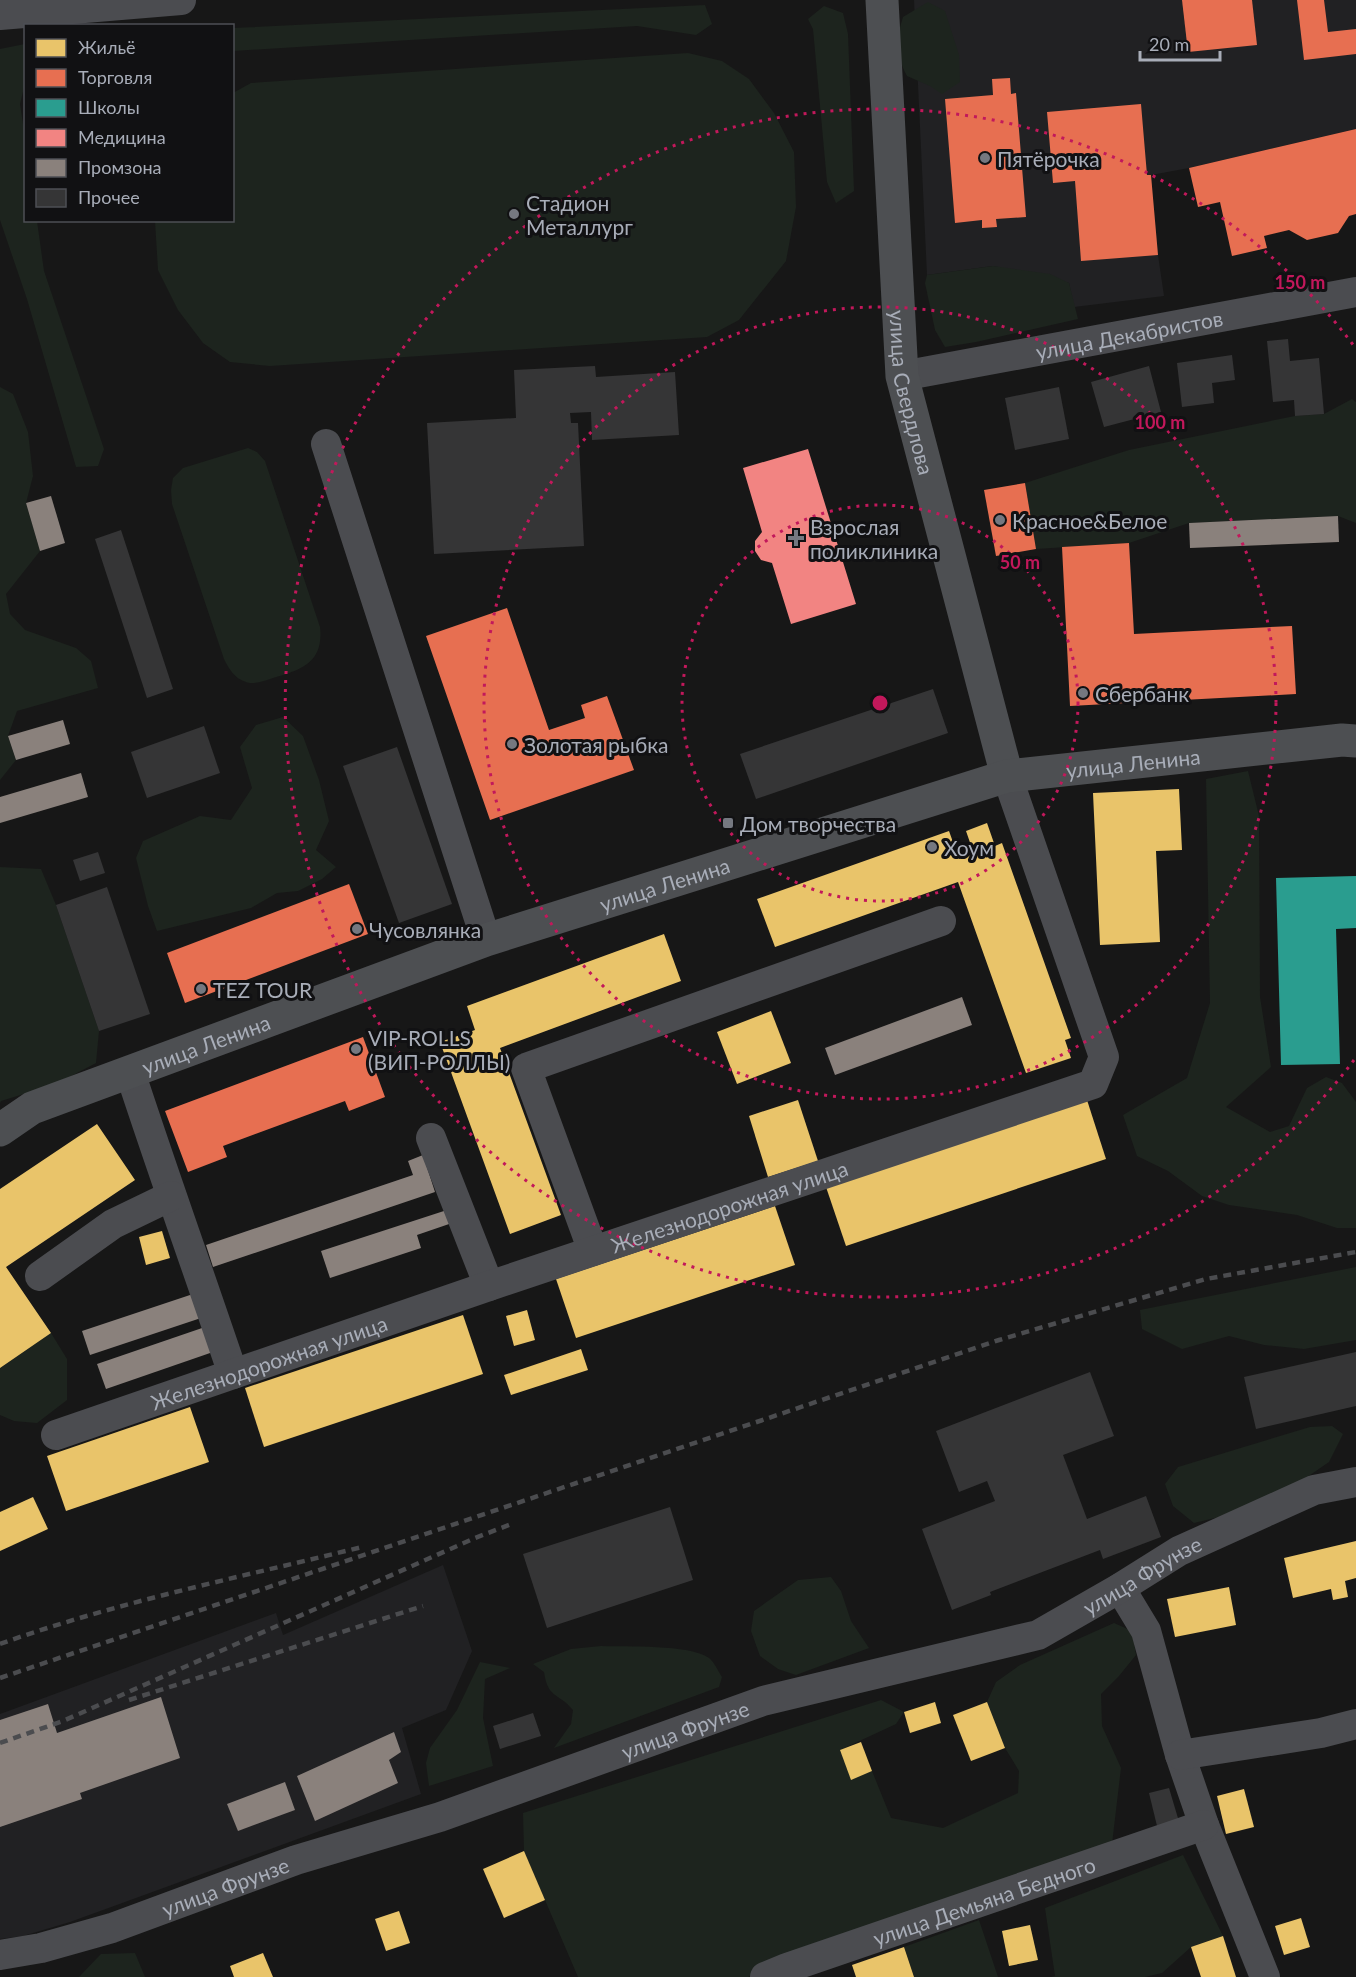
<svg xmlns="http://www.w3.org/2000/svg" width="1356" height="1977" viewBox="0 0 1356 1977" font-family="Lato,sans-serif">
	<style>
		.built { fill: #212123 }
		.green { fill: #1d241e }
		.homes { fill: #e9c46a }
		.shops { fill: #e76f51 }
		.schools { fill: #2a9d8f }
		.health { fill: #f28482 }
		.industry { fill: #8a817c }
		.building { fill: #353536 }
		.lines { fill: none; stroke-linecap: round; stroke-linejoin: round }
		.minor { stroke: #4b4c50; stroke-width: 30 }
		.major { stroke: #4d4f52; stroke-width: 33 }
		.rail { stroke: #4b4c4f; stroke-width: 4.5; stroke-dasharray: 8 6; stroke-linecap: butt }
		.ring { fill: none; stroke: #c2185b; stroke-width: 3; stroke-dasharray: 3 6 }
		.poi-dot { fill: #757880; stroke: #111113; stroke-width: 2 }
		.labels { text-anchor: middle; dominant-baseline: central; stroke-width: 6; stroke-linejoin: round; paint-order: stroke }
		.poi-label { font-size: 21px; fill: #a8adb8; stroke: #111113; text-anchor: start }
		.street-label { font-size: 21px; fill: #a8adb8; stroke: #111113 }
		.centre { fill: #c2185b; stroke: #111113; stroke-width: 3 }
		.ring-label { font-size: 18px; text-anchor: middle; font-weight: bold; fill: #c2185b; stroke: #111113; stroke-width: 6; stroke-linejoin: round; paint-order: stroke }
	</style>
	<rect width="100%" height="100%" fill="#171717"/>
	<g class="built">
		<path d="M914 0H1356V129L1189 168 1151 175 1158 255 1164 296 1074 307 1069 283 993 266 927 275Z"/>
		<path d="M443 1565 472 1651 446 1710 402 1728 421 1794 70 1922 23 1936 0 1939V1714L276 1613 283 1635Z"/>
	</g>
	<g class="green">
		<path d="M928 2 945 11 959 55 960 82 942 94 930 86 907 76C895 52 895 43 903 17Z"/>
		<path d="M705 5 712 24 696 35 637 26 233 51V28Z"/>
		<path d="M824 6 843 13 848 34 854 191 836 203 827 182 813 29 808 19Z"/>
		<path d="M25 44V84L20 104 26 143V220L37 221 44 271 104 449 98 466 76 467 27 299 0 220V49Z"/>
		<path d="M688 53 722 61 749 79 774 113 794 152 796 207 786 261 739 320 707 337 270 366 230 362 203 343 178 310 158 270 155 221 232 220 233 93 251 83Z"/>
		<path d="M993 266 1050 274 1069 283 1078 319 976 342 945 347 935 330 925 283 927 275Z"/>
		<path d="M0 387 13 394 28 432 33 476 26 503 40 551 6 594 10 614 25 630 76 648 91 661 98 688 17 711 8 736 16 760 0 780Z"/>
		<path d="M1352 399 1356 402V523L1338 516 1189 523 1129 543 1036 549 1025 483 1129 450 1295 416 1324 414Z"/>
		<path d="M248 448 257 452 265 461 320 627C324 662 302 670 273 678 265 681 253 685 246 682 234 678 229 669 224 659L172 504 171 490 173 478 183 468Z"/>
		<path d="M283 717 303 736 319 780 329 821 316 850 336 867 322 879 298 891 277 893 251 908 157 931 148 906 136 858 143 841 200 816 231 820 252 788 240 747 256 725Z"/>
		<path d="M1248 771 1259 816 1260 997 1271 1067 1226 1107 1270 1132 1289 1126 1307 1088 1326 1077 1342 1083 1356 1102V1228H1337L1297 1215 1229 1205 1202 1196 1168 1171 1137 1156 1123 1115 1187 1078 1210 1003 1206 779Z"/>
		<path d="M0 867 41 869 56 905 99 1031 96 1063 56 1084 1 1101 0 1103Z"/>
		<path d="M1356 1267V1340L1304 1349 1264 1345 1229 1336 1182 1349 1142 1329 1140 1310Z"/>
		<path d="M51 1333 67 1359V1400L37 1423 14 1421 0 1415V1368Z"/>
		<path d="M1332 1426 1343 1434 1329 1462 1281 1495 1240 1512 1194 1523 1173 1506 1165 1484 1178 1467 1310 1427Z"/>
		<path d="M831 1577 841 1591 851 1621 869 1648 796 1675 778 1669 760 1656 751 1631 754 1611 798 1580Z"/>
		<path d="M1114 1623 1132 1631 1136 1655 1119 1676 1101 1694 1102 1726 1121 1768 1112 1844 748 1977H578L524 1851 523 1813 881 1700 904 1712 896 1724 840 1750 851 1779 872 1771 891 1818 943 1828 1018 1793 1019 1771 1005 1748 987 1702 996 1682 1020 1665Z"/>
		<path d="M601 1646C626 1647 689 1644 709 1658 715 1663 718 1671 722 1677L719 1687 554 1748 571 1724 573 1710C558 1692 548 1699 544 1672L533 1664 571 1649Z"/>
		<path d="M480 1662 510 1668 485 1679 483 1718 493 1766 429 1786 426 1763 430 1748 457 1710Z"/>
		<path d="M1183 1855 1223 1936 1191 1947 1162 1973 1145 1977H1051L1055 1976 1045 1908Z"/>
		<path d="M979 1920 998 1977H914L904 1947Z"/>
		<path d="M135 1953 145 1977H79L101 1954Z"/>
	</g>
	<g class="homes">
		<path d="M1179 789 1182 850 1156 851 1160 942 1100 945 1093 793Z"/>
		<path d="M987 823 995 846 1002 843 1071 1038 1065 1040 1071 1058 1026 1073 958 882 775 947 757 899 949 831 959 859 974 854 966 831Z"/>
		<path d="M664 934 681 981 500 1048 561 1215 510 1234 440 1042 475 1030 467 1006Z"/>
		<path d="M771 1011 791 1063 737 1084 717 1032Z"/>
		<path d="M798 1100 818 1161 768 1177 749 1116Z"/>
		<path d="M1087 1100 1106 1159 846 1246 826 1187Z"/>
		<path d="M97 1124 135 1180 6 1267 51 1333 0 1368V1189Z"/>
		<path d="M775 1206 795 1265 576 1338 556 1279Z"/>
		<path d="M162 1231 170 1258 146 1265 139 1237Z"/>
		<path d="M527 1310 535 1340 514 1346 506 1316Z"/>
		<path d="M463 1315 483 1374 264 1447 245 1388Z"/>
		<path d="M581 1349 588 1370 511 1395 504 1375Z"/>
		<path d="M190 1407 209 1462 66 1511 47 1456Z"/>
		<path d="M33 1497 48 1529 0 1551V1512Z"/>
		<path d="M1356 1541V1578L1345 1581 1348 1597 1333 1600 1331 1589 1293 1598 1284 1558Z"/>
		<path d="M1229 1587 1236 1625 1175 1637 1167 1599Z"/>
		<path d="M935 1702 941 1723 910 1733 904 1712Z"/>
		<path d="M987 1702 1005 1748 971 1761 953 1715Z"/>
		<path d="M861 1742 872 1771 851 1780 840 1750Z"/>
		<path d="M1244 1789 1254 1827 1226 1834 1217 1796Z"/>
		<path d="M524 1851 545 1900 504 1918 483 1869Z"/>
		<path d="M399 1911 410 1943 386 1951 375 1919Z"/>
		<path d="M1301 1918 1310 1947 1284 1955 1275 1926Z"/>
		<path d="M1030 1925 1038 1960 1009 1966 1002 1931Z"/>
		<path d="M1223 1936 1236 1977H1201L1191 1947Z"/>
		<path d="M904 1947 914 1977H856L852 1965Z"/>
		<path d="M263 1953 273 1977H234L230 1966Z"/>
	</g>
	<g class="shops">
		<path d="M1182 0H1252L1257 45 1188 52Z"/>
		<path d="M1297 0H1324L1328 32 1356 29V54L1304 60Z"/>
		<path d="M1010 78 1011 94 1016 93 1026 217 996 219 997 227 982 228V220L955 223 945 99 993 95 992 79Z"/>
		<path d="M1141 104 1147 175H1151L1158 255 1081 261 1075 181 1053 183 1047 112Z"/>
		<path d="M1356 129V214L1349 216 1338 233 1307 240 1289 230 1264 236 1267 248 1232 256 1220 202 1198 207 1189 168Z"/>
		<path d="M1025 483 1036 549 996 556 984 490Z"/>
		<path d="M1129 543 1134 634 1292 626 1296 694 1070 706 1062 547Z"/>
		<path d="M507 608 549 730 585 718 581 705 607 696 634 770 490 820 426 636Z"/>
		<path d="M349 884 368 934 185 1003 167 953Z"/>
		<path d="M363 1037 385 1097 349 1111 345 1101 223 1146 227 1157 188 1172 165 1111Z"/>
	</g>
	<path class="schools" d="M1356 876V928L1336 929 1340 1064 1281 1065 1276 878Z"/>
	<path class="health" d="M808 449 856 604 791 624 772 563 761 560 755 551V541L762 532 743 468Z"/>
	<g class="industry">
		<path d="M51 496 65 543 40 551 26 503Z"/>
		<path d="M1338 516 1339 542 1190 548 1189 523Z"/>
		<path d="M63 720 70 744 16 760 8 736Z"/>
		<path d="M81 773 88 797 0 823V797Z"/>
		<path d="M962 997 972 1025 835 1075 825 1048Z"/>
		<path d="M423 1155 435 1192 213 1267 206 1245 413 1175 408 1161Z"/>
		<path d="M447 1210 452 1223 417 1235 421 1248 330 1278 321 1251Z"/>
		<path d="M196 1293 204 1317 90 1355 82 1331Z"/>
		<path d="M205 1327 213 1352 106 1389 97 1364Z"/>
		<path d="M161 1697 180 1758 80 1793 82 1799 0 1827V1720L48 1704 57 1733Z"/>
		<path d="M394 1732 401 1752 389 1760 398 1783 315 1821 297 1776Z"/>
		<path d="M285 1782 295 1810 238 1831 227 1804Z"/>
	</g>
	<g class="building">
		<path d="M1288 339 1290 361 1319 358 1324 414 1295 416 1294 400 1273 402 1267 341Z"/>
		<path d="M1232 355 1235 380 1212 383 1214 403 1182 407 1177 363Z"/>
		<path d="M595 366 596 377 675 372 679 435 592 440 591 412 570 413 571 423H578L584 546 434 554 427 423 516 418 514 370Z"/>
		<path d="M1149 366 1161 412 1104 427 1091 382Z"/>
		<path d="M1059 387 1069 439 1015 450 1005 398Z"/>
		<path d="M121 530 173 689 147 698 95 539Z"/>
		<path d="M933 689 948 733 756 799 740 754Z"/>
		<path d="M204 726 220 773 147 798 131 752Z"/>
		<path d="M397 747 452 904 399 923 343 766Z"/>
		<path d="M98 852 105 873 80 881 73 860Z"/>
		<path d="M107 887 150 1014 99 1031 56 905Z"/>
		<path d="M1356 1352V1406L1256 1429 1244 1377Z"/>
		<path d="M1090 1372 1114 1436 1063 1455 1087 1519 1146 1496 1161 1537 1103 1559 1100 1550 990 1592 991 1595 952 1610 922 1529 995 1501 987 1481 959 1492 936 1431Z"/>
		<path d="M670 1507 693 1580 547 1628 523 1554Z"/>
		<path d="M533 1713 541 1736 500 1749 493 1726Z"/>
		<path d="M1169 1788 1180 1825 1158 1830 1149 1793Z"/>
	</g>
	<g class="lines">
		<g class="minor">
			<path d="M0 15 181 0"/>
			<path id="s1" d="M902 376 1356 292"/>
			<path d="M326 444 486 940"/>
			<path d="M130 1072C163 1173 199 1273 233 1374"/>
			<path d="M431 1138 489 1286"/>
			<path d="M593 1251 526 1068 941 921"/>
			<path d="M40 1276 113 1224 171 1196"/>
			<path id="s2" d="M56 1435 489 1286 1093 1084 1104 1057 1007 776"/>
			<path d="M1120 1588 1146 1631 1180 1755 1204 1825 1265 1977"/>
			<path d="M1180 1755 1321 1733 1356 1724"/>
			<path id="s3" d="M0 1955 41 1948 112 1928 296 1860 440 1817 763 1701 1038 1635 1120 1588 1179 1551 1314 1490 1356 1482"/>
			<path id="s4" d="M765 1977 787 1968 1204 1825"/>
		</g>
		<g class="major">
			<path id="s5" d="M882 0 902 376 1007 776"/>
			<path id="s6" d="M0 1130 32 1108 486 940 1007 776 1342 740 1356 741"/>
		</g>
		<g class="rail">
			<path d="M0 1644C117 1602 241 1577 362 1547"/>
			<path d="M0 1678 999 1340 1206 1279 1356 1252"/>
			<path d="M129 1700 423 1606"/>
			<path d="M0 1743 63 1721 475 1538 514 1523"/>
		</g>
	</g>
	<g class="ring">
		<circle cx="880" cy="703" r="198"/>
		<circle cx="880" cy="703" r="396"/>
		<path d="M1354 1060A594 594 0 1 1 1354 346"/>
	</g>
	<g class="poi-dot">
		<circle cx="985" cy="158" r="6"/>
		<circle cx="514" cy="214" r="6"/>
		<circle cx="1000" cy="520" r="6"/>
		<path d="M793 529h6v6h6v6h-6v6h-6v-6h-6v-6h6z"/>
		<circle cx="1083" cy="693" r="6"/>
		<circle cx="512" cy="744" r="6"/>
		<rect x="722" y="817" width="12" height="12" rx="3"/>
		<circle cx="932" cy="847" r="6"/>
		<circle cx="357" cy="929" r="6"/>
		<circle cx="201" cy="989" r="6"/>
		<circle cx="356" cy="1049" r="6"/>
	</g>
	<g class="labels">
		<g class="poi-label">
			<text x="997" y="158">Пятёрочка</text>
			<text x="526" y="202">Стадион<tspan x="526" dy="24">Металлург</tspan></text>
			<text x="1012" y="520">Красное&amp;Белое</text>
			<text x="810" y="526">Взрослая<tspan x="810" dy="24">поликлиника</tspan></text>
			<text x="1095" y="693">Сбербанк</text>
			<text x="524" y="744">Золотая рыбка</text>
			<text x="740" y="823">Дом творчества</text>
			<text x="944" y="847">Хоум</text>
			<text x="369" y="929">Чусовлянка</text>
			<text x="213" y="989">TEZ TOUR</text>
			<text x="368" y="1037">VIP-ROLLS<tspan x="368" dy="24">(ВИП-РОЛЛЫ)</tspan></text>
		</g>
		<g class="street-label">
			<text stroke="none"><textPath href="#s1" startOffset="231">улица Декабристов</textPath></text>
			<text stroke="none"><textPath href="#s5" startOffset="394">улица Свердлова</textPath></text>
			<text stroke="none"><textPath href="#s6" startOffset="1196">улица Ленина</textPath></text>
			<text stroke="none"><textPath href="#s6" startOffset="710">улица Ленина</textPath></text>
			<text stroke="none"><textPath href="#s6" startOffset="224">улица Ленина</textPath></text>
			<text stroke="none"><textPath href="#s2" startOffset="711">Железнодорожная улица</textPath></text>
			<text stroke="none"><textPath href="#s2" startOffset="225">Железнодорожная улица</textPath></text>
			<text stroke="none"><textPath href="#s3" startOffset="1208">улица Фрунзе</textPath></text>
			<text stroke="none"><textPath href="#s3" startOffset="722">улица Фрунзе</textPath></text>
			<text stroke="none"><textPath href="#s3" startOffset="236">улица Фрунзе</textPath></text>
			<text stroke="none"><textPath href="#s4" startOffset="232">улица Демьяна Бедного</textPath></text>
		</g>
	</g>
	<circle cx="880" cy="703" r="9" class="centre"/>
	<g class="ring-label">
		<text x="1300" y="289">150 m</text>
		<text x="1160" y="429">100 m</text>
		<text x="1020" y="569">50 m</text>
	</g>
	<rect x="24" y="24" width="210" height="198" fill="#111113" stroke="#4d4f55" stroke-width="1.5"/>
	<rect x="36" y="39" width="30" height="18" fill="#e9c46a" stroke="#4d4f55" stroke-width="1.5"/>
	<text x="78" y="54" font-size="18" fill="#a8adb8">Жильё</text>
	<rect x="36" y="69" width="30" height="18" fill="#e76f51" stroke="#4d4f55" stroke-width="1.5"/>
	<text x="78" y="84" font-size="18" fill="#a8adb8">Торговля</text>
	<rect x="36" y="99" width="30" height="18" fill="#2a9d8f" stroke="#4d4f55" stroke-width="1.5"/>
	<text x="78" y="114" font-size="18" fill="#a8adb8">Школы</text>
	<rect x="36" y="129" width="30" height="18" fill="#f28482" stroke="#4d4f55" stroke-width="1.5"/>
	<text x="78" y="144" font-size="18" fill="#a8adb8">Медицина</text>
	<rect x="36" y="159" width="30" height="18" fill="#8a817c" stroke="#4d4f55" stroke-width="1.5"/>
	<text x="78" y="174" font-size="18" fill="#a8adb8">Промзона</text>
	<rect x="36" y="189" width="30" height="18" fill="#353536" stroke="#4d4f55" stroke-width="1.5"/>
	<text x="78" y="204" font-size="18" fill="#a8adb8">Прочее</text>
	<path d="M1140 51v9h80v-9" fill="none" stroke="#a8adb8" stroke-width="3"/>
	<text x="1149" y="51" font-size="18" fill="#a8adb8" stroke="#111113" stroke-width="4.5" paint-order="stroke">20 m</text>
</svg>
